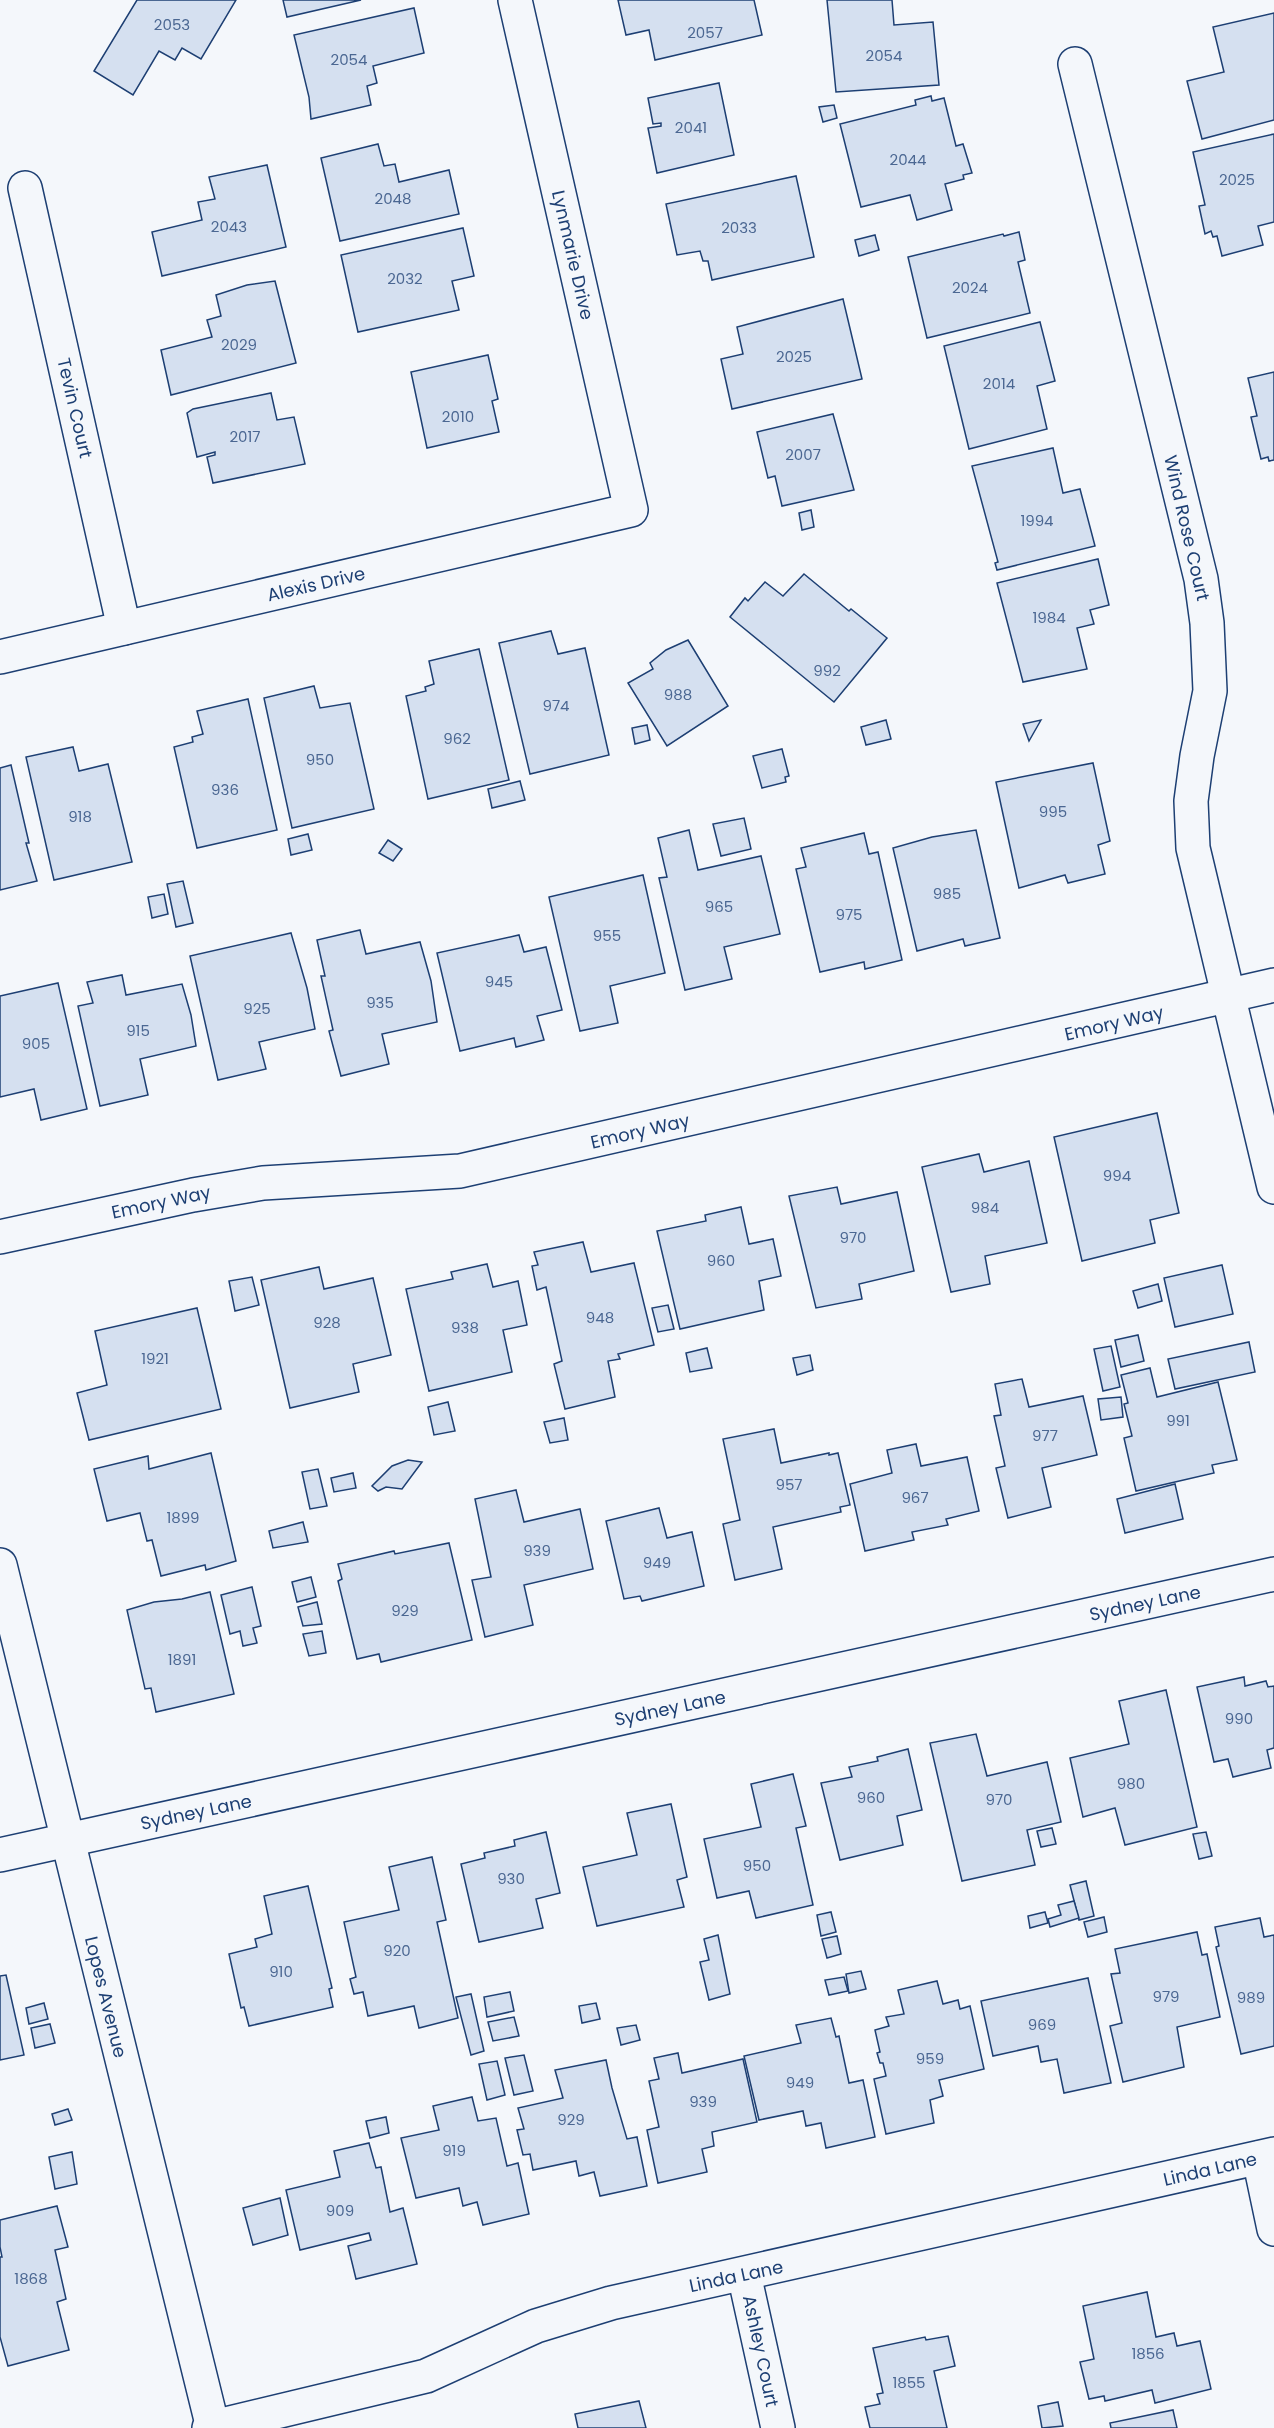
<svg xmlns="http://www.w3.org/2000/svg" width="1274" height="2428" viewBox="0 0 1274 2428" font-family="Poppins,sans-serif">
	<style>
		.building { fill: #d5e0f0; stroke: #1d3f73; stroke-width: 1.5 }
		.lines { fill: none; stroke-linecap: round; stroke-linejoin: round }
		.minor-casing { stroke: #1d3f73; stroke-width: 36 }
		.minor { stroke: #f4f7fb; stroke-width: 33 }
		.labels { text-anchor: middle; dominant-baseline: central; stroke-width: 4.5; stroke-linejoin: round; paint-order: stroke }
		.number-label { font-size: 15px; fill: #4b6792 }
		.street-label { font-size: 18px; fill: #1d3f73; stroke: #f4f7fb }
	</style>
	<rect width="100%" height="100%" fill="#f4f7fb"/>
	<g class="building">
		<path d="M137 0H236L201 59 182 48 175 60 159 51 133 95 94 71Z"/>
		<path d="M283 0H361L287 17Z"/>
		<path d="M618 0H754L762 35 655 60 649 30 626 35Z"/>
		<path d="M827 0H892L894 25 933 22 939 85 836 92Z"/>
		<path d="M414 8 424 53 373 66 377 83 367 86 371 105 311 119 309 97 294 35Z"/>
		<path d="M1274 13V120L1202 139 1187 81 1224 72 1213 27Z"/>
		<path d="M719 83 734 155 657 173 648 128 661 126V123L653 124 648 98Z"/>
		<path d="M931 96 932 101 944 98 956 146 963 144 972 173 963 175 964 179 945 184 952 210 917 220 910 195 861 207 840 124 916 105 915 100Z"/>
		<path d="M834 105 837 118 823 122 819 107Z"/>
		<path d="M1274 134V222L1258 226 1263 245 1222 256 1217 236 1213 237 1211 231 1205 234 1199 206 1205 205 1193 152Z"/>
		<path d="M378 144 384 166 395 164 399 182 449 170 459 214 340 241 321 158Z"/>
		<path d="M267 165 286 247 162 276 152 232 202 220 198 202 215 199 209 177Z"/>
		<path d="M796 176 814 257 712 280 708 261H703L700 251 677 255 666 204Z"/>
		<path d="M463 228 474 276 452 281 459 310 358 332 341 255Z"/>
		<path d="M1019 232 1025 260 1018 262 1030 313 927 338 908 257 1003 234 1004 236Z"/>
		<path d="M875 235 879 250 859 256 855 240Z"/>
		<path d="M275 281 296 363 171 395 161 350 212 337 207 320 221 316 216 295 247 285Z"/>
		<path d="M843 299 862 379 732 409 721 359 743 354 737 327Z"/>
		<path d="M1040 322 1055 381 1037 386 1047 429 969 449 944 346Z"/>
		<path d="M488 355 498 399 492 401 499 432 427 448 411 372Z"/>
		<path d="M1274 372V460L1269 461 1268 457 1261 459 1251 417 1257 416 1248 378Z"/>
		<path d="M271 393 277 420 294 417 305 464 213 483 207 457 215 455V452L197 457 187 413 193 409Z"/>
		<path d="M833 414 854 490 782 506 775 476 768 478 757 432Z"/>
		<path d="M1053 448 1063 493 1080 489 1095 546 997 570 995 563 998 562 972 466Z"/>
		<path d="M811 510 814 527 802 530 799 513Z"/>
		<path d="M1098 559 1109 605 1090 610 1094 624 1077 628 1087 669 1023 682 997 583Z"/>
		<path d="M804 574 849 611 851 609 887 638 834 702 730 617 745 598 748 601 765 582 783 596Z"/>
		<path d="M551 631 558 654 585 648 609 755 530 774 499 643Z"/>
		<path d="M688 640 728 706 667 746 628 683 653 669 650 663 666 650Z"/>
		<path d="M479 649 509 780 428 799 406 696 426 691 425 687 434 684 429 661Z"/>
		<path d="M314 686 320 708 350 703 374 809 292 828 264 698Z"/>
		<path d="M248 699 277 830 197 848 174 747 193 742 192 737 203 734 197 711Z"/>
		<path d="M886 720 891 739 866 745 861 727Z"/>
		<path d="M1041 720 1029 741 1023 724Z"/>
		<path d="M647 725 650 740 635 744 632 728Z"/>
		<path d="M73 747 79 771 108 764 132 862 54 880 26 757Z"/>
		<path d="M782 749 789 776 785 777 786 782 762 788 753 756Z"/>
		<path d="M1093 763 1110 841 1098 845 1105 874 1068 883 1065 875 1019 888 996 782Z"/>
		<path d="M11 765 29 843H26L37 881 0 890V768Z"/>
		<path d="M520 781 525 800 492 808 488 789Z"/>
		<path d="M744 818 751 849 721 856 713 824Z"/>
		<path d="M689 830 698 870 761 856 780 934 724 947 732 979 685 990 659 878 667 877 658 838Z"/>
		<path d="M976 830 1000 938 965 946 963 939 917 951 893 848 932 837Z"/>
		<path d="M864 833 869 854 878 852 902 960 865 969 864 962 820 972 796 869 806 867 801 848Z"/>
		<path d="M308 834 312 850 291 855 288 839Z"/>
		<path d="M388 840 402 849 393 861 379 853Z"/>
		<path d="M643 875 665 973 610 986 618 1023 580 1031 549 897Z"/>
		<path d="M183 881 193 923 176 927 167 884Z"/>
		<path d="M164 894 168 914 152 918 148 897Z"/>
		<path d="M360 930 366 954 420 942 431 981 437 1022 382 1034 389 1064 341 1076 329 1031 333 1030 321 976H325L317 940Z"/>
		<path d="M291 933 307 988 315 1029 259 1042 266 1069 218 1080 190 956Z"/>
		<path d="M519 935 524 952 546 947 562 1010 537 1016 544 1040 516 1047 514 1038 460 1051 437 953Z"/>
		<path d="M122 975 126 995 182 984 191 1015 196 1046 140 1059 148 1095 100 1106 78 1006 93 1003 87 982Z"/>
		<path d="M58 983 87 1109 41 1120 34 1089 0 1097V996Z"/>
		<path d="M1157 1113 1179 1213 1150 1220 1155 1243 1082 1261 1054 1137Z"/>
		<path d="M979 1154 984 1172 1029 1161 1047 1243 985 1256 990 1284 951 1292 922 1167Z"/>
		<path d="M837 1187 841 1204 897 1192 914 1271 859 1284 862 1299 816 1308 789 1196Z"/>
		<path d="M741 1207 749 1244 773 1239 781 1276 759 1281 764 1310 680 1329 657 1231 706 1221 705 1215Z"/>
		<path d="M583 1242 591 1272 634 1263 654 1345 618 1354 620 1359 608 1361 615 1397 565 1409 554 1364 562 1361 546 1287 537 1290 532 1266 538 1265 534 1252Z"/>
		<path d="M487 1264 493 1287 518 1281 527 1325 503 1330 512 1372 429 1391 406 1289 453 1279 451 1272Z"/>
		<path d="M1222 1265 1233 1314 1175 1327 1164 1278Z"/>
		<path d="M319 1267 324 1289 373 1278 391 1355 353 1364 359 1392 290 1408 261 1280Z"/>
		<path d="M252 1277 259 1305 235 1311 229 1281Z"/>
		<path d="M1158 1284 1162 1301 1138 1308 1133 1291Z"/>
		<path d="M668 1305 674 1329 658 1332 652 1308Z"/>
		<path d="M197 1308 221 1409 89 1440 77 1393 107 1385 95 1331Z"/>
		<path d="M1138 1335 1144 1361 1121 1367 1115 1340Z"/>
		<path d="M1249 1342 1255 1372 1175 1389 1168 1359Z"/>
		<path d="M1111 1346 1120 1387 1103 1391 1094 1349Z"/>
		<path d="M707 1348 712 1368 690 1372 686 1353Z"/>
		<path d="M810 1355 813 1370 797 1375 793 1358Z"/>
		<path d="M1150 1368 1157 1397 1218 1382 1237 1460 1212 1465 1214 1473 1136 1491 1124 1438 1132 1436 1124 1404 1128 1403 1121 1375Z"/>
		<path d="M1022 1379 1029 1407 1083 1396 1097 1455 1042 1468 1051 1507 1008 1518 996 1468 1005 1466 994 1416 1001 1415 995 1384Z"/>
		<path d="M1121 1397 1123 1417 1101 1420 1098 1399Z"/>
		<path d="M448 1402 455 1431 434 1435 428 1407Z"/>
		<path d="M564 1418 568 1440 550 1443 544 1422Z"/>
		<path d="M774 1429 781 1463 829 1453V1455L838 1453 850 1505 840 1507 841 1512 773 1527 782 1569 735 1580 723 1524 740 1520 723 1439Z"/>
		<path d="M916 1444 921 1466 967 1457 979 1511 946 1519 948 1525 912 1532 914 1540 865 1551 850 1484 892 1473 887 1450Z"/>
		<path d="M211 1453 236 1561 206 1570 205 1565 161 1576 152 1540 147 1541 140 1513 107 1521 94 1469 148 1456 149 1469Z"/>
		<path d="M408 1460 422 1462 402 1489 386 1487 378 1491 372 1486 392 1466Z"/>
		<path d="M318 1469 327 1506 310 1509 302 1472Z"/>
		<path d="M353 1473 356 1488 334 1492 331 1478Z"/>
		<path d="M1175 1484 1183 1519 1125 1533 1117 1499Z"/>
		<path d="M516 1490 524 1522 580 1509 593 1569 524 1585 533 1625 485 1637 472 1580 491 1577 475 1499Z"/>
		<path d="M659 1508 667 1538 692 1532 704 1586 642 1601 640 1596 624 1599 606 1521Z"/>
		<path d="M303 1522 308 1542 273 1548 269 1531Z"/>
		<path d="M449 1543 472 1640 381 1662 379 1654 357 1659 338 1581 342 1579 338 1564 394 1551 395 1554Z"/>
		<path d="M311 1577 316 1597 297 1602 292 1582Z"/>
		<path d="M252 1587 261 1626 253 1628 257 1643 243 1646 240 1631 230 1634 221 1595Z"/>
		<path d="M210 1592 234 1694 156 1712 151 1688 145 1689 127 1610 154 1602 182 1599Z"/>
		<path d="M317 1602 322 1624 303 1626 298 1607Z"/>
		<path d="M322 1631 326 1653 309 1656 303 1634Z"/>
		<path d="M1244 1677 1245 1686 1266 1681 1268 1687 1274 1686V1748L1267 1750 1271 1768 1233 1777 1228 1759 1214 1762 1197 1687Z"/>
		<path d="M1166 1690 1197 1827 1125 1845 1115 1808 1083 1817 1070 1758 1129 1744 1119 1701Z"/>
		<path d="M976 1734 987 1776 1047 1762 1061 1822 1027 1830 1035 1865 962 1881 930 1743Z"/>
		<path d="M908 1749 922 1810 897 1816 903 1845 840 1860 821 1783 852 1777 849 1767 878 1761 877 1757Z"/>
		<path d="M793 1774 806 1826 796 1828 813 1905 756 1918 749 1891 717 1898 704 1839 761 1827 751 1784Z"/>
		<path d="M671 1804 687 1877 677 1880 684 1907 597 1926 583 1867 637 1855 627 1813Z"/>
		<path d="M1052 1828 1056 1844 1041 1847 1037 1831Z"/>
		<path d="M546 1832 560 1893 536 1899 543 1928 479 1942 461 1864 485 1858 484 1853 515 1846 514 1840Z"/>
		<path d="M1206 1832 1212 1856 1199 1859 1193 1834Z"/>
		<path d="M432 1857 446 1920 437 1922 458 2018 419 2028 414 2006 368 2016 363 1992 354 1994 350 1979 356 1977 344 1922 399 1910 389 1867Z"/>
		<path d="M1086 1881 1094 1916 1079 1920 1070 1885Z"/>
		<path d="M308 1886 332 1988 329 1989 333 2007 249 2026 244 2007 241 2008 229 1954 257 1947 255 1939 272 1934 264 1896Z"/>
		<path d="M1074 1901 1079 1918 1050 1927 1048 1919 1061 1915 1058 1905Z"/>
		<path d="M831 1912 836 1932 821 1936 817 1915Z"/>
		<path d="M1045 1912 1048 1923 1030 1928 1028 1916Z"/>
		<path d="M1104 1917 1107 1932 1088 1937 1084 1922Z"/>
		<path d="M1260 1918 1264 1937 1274 1935V2046L1241 2054 1216 1947 1219 1946 1215 1927Z"/>
		<path d="M1197 1932 1202 1955 1207 1954 1220 2017 1177 2027 1184 2067 1123 2082 1110 2026 1122 2023 1111 1974 1120 1973 1115 1949Z"/>
		<path d="M718 1935 730 1994 709 2000 700 1962 709 1960 704 1939Z"/>
		<path d="M837 1936 841 1954 827 1958 822 1939Z"/>
		<path d="M861 1971 866 1989 849 1993 846 1974Z"/>
		<path d="M6 1975 24 2055 0 2060V1976Z"/>
		<path d="M844 1977 848 1991 829 1995 825 1980Z"/>
		<path d="M1088 1978 1111 2083 1064 2093 1057 2059 1041 2062 1038 2046 993 2056 981 2001Z"/>
		<path d="M937 1981 943 2004 958 2000 960 2009 970 2006 984 2069 939 2080 943 2096 930 2100 934 2123 886 2134 874 2079 886 2076 883 2063H880L877 2053 880 2052 875 2030 889 2026 886 2017 904 2014 898 1990Z"/>
		<path d="M510 1992 514 2011 487 2017 484 1997Z"/>
		<path d="M471 1994 484 2051 471 2055 456 1997Z"/>
		<path d="M44 2003 48 2019 29 2024 26 2008Z"/>
		<path d="M596 2003 600 2019 582 2023 579 2006Z"/>
		<path d="M514 2017 519 2036 493 2041 488 2022Z"/>
		<path d="M831 2018 836 2037 839 2036 849 2083 863 2080 875 2137 826 2148 821 2123 806 2126 803 2111 759 2120 744 2056 801 2043 796 2025Z"/>
		<path d="M50 2024 55 2043 35 2048 31 2028Z"/>
		<path d="M636 2025 640 2040 621 2045 617 2028Z"/>
		<path d="M678 2053 682 2073 743 2059 757 2122 712 2132 714 2146 702 2149 707 2172 658 2183 647 2130 659 2127 649 2081 659 2079 654 2058Z"/>
		<path d="M524 2055 533 2091 514 2095 505 2058Z"/>
		<path d="M606 2060 612 2088 627 2139 637 2137 647 2186 600 2196 594 2172 579 2176 576 2161 533 2170 530 2154 523 2155 517 2130 524 2129 518 2108 563 2098 555 2070Z"/>
		<path d="M497 2061 505 2095 487 2100 479 2064Z"/>
		<path d="M472 2097 478 2121 496 2118 507 2166 518 2163 529 2214 483 2225 477 2202 463 2206 459 2188 416 2198 401 2138 439 2130 433 2106Z"/>
		<path d="M68 2109 72 2120 55 2125 52 2114Z"/>
		<path d="M386 2117 389 2133 370 2138 366 2121Z"/>
		<path d="M369 2143 376 2168 381 2167 390 2212 403 2208 417 2264 356 2279 348 2246 371 2240 369 2233 300 2250 286 2190 340 2177 334 2151Z"/>
		<path d="M72 2152 77 2184 55 2189 49 2157Z"/>
		<path d="M280 2198 288 2235 253 2245 243 2208Z"/>
		<path d="M57 2206 68 2247 55 2250 66 2299 57 2302 69 2350 8 2366 0 2337V2257H2L0 2247V2220Z"/>
		<path d="M1147 2292 1156 2337 1174 2333 1177 2346 1200 2341 1211 2389 1155 2403 1152 2390 1105 2401 1104 2396 1089 2399 1080 2362 1094 2359 1083 2306Z"/>
		<path d="M948 2336 955 2366 934 2371 947 2428H870L865 2407 880 2404 877 2394 883 2393 873 2348 925 2337 926 2340Z"/>
		<path d="M639 2401 646 2428H578L575 2414Z"/>
		<path d="M1058 2402 1063 2426 1042 2428 1038 2406Z"/>
		<path d="M1173 2410 1177 2428H1111L1110 2423Z"/>
	</g>
	<g class="lines">
		<g class="minor-casing">
			<g id="minor">
				<path d="M1075 64 1201 579 1207 623 1210 691 1197 756 1191 801 1193 848 1274 1187"/>
				<path d="M25 188 124 628"/>
				<path d="M0 657 631 510 515 0"/>
				<path d="M0 1237 193 1195 263 1183 460 1171 1274 985"/>
				<path d="M0 1565 213 2428"/>
				<path d="M0 1855 1274 1574"/>
				<path d="M1259 2158 1274 2229"/>
				<path d="M744 2274 778 2428"/>
				<path d="M209 2428 426 2376 536 2326 611 2303 1274 2154"/>
			</g>
		</g>
		<use href="#minor" class="minor"/>
	</g>
	<g class="labels">
		<g class="number-label">
			<text x="172" y="24">2053</text>
			<text x="705" y="32">2057</text>
			<text x="884" y="55">2054</text>
			<text x="349" y="59">2054</text>
			<text x="691" y="127">2041</text>
			<text x="908" y="159">2044</text>
			<text x="1237" y="179">2025</text>
			<text x="393" y="198">2048</text>
			<text x="229" y="226">2043</text>
			<text x="739" y="227">2033</text>
			<text x="405" y="278">2032</text>
			<text x="970" y="287">2024</text>
			<text x="239" y="344">2029</text>
			<text x="794" y="356">2025</text>
			<text x="999" y="383">2014</text>
			<text x="458" y="416">2010</text>
			<text x="245" y="436">2017</text>
			<text x="803" y="454">2007</text>
			<text x="1037" y="520">1994</text>
			<text x="1049" y="617">1984</text>
			<text x="827" y="670">992</text>
			<text x="678" y="694">988</text>
			<text x="556" y="705">974</text>
			<text x="457" y="738">962</text>
			<text x="320" y="759">950</text>
			<text x="225" y="789">936</text>
			<text x="1053" y="811">995</text>
			<text x="80" y="816">918</text>
			<text x="947" y="893">985</text>
			<text x="719" y="906">965</text>
			<text x="849" y="914">975</text>
			<text x="607" y="935">955</text>
			<text x="499" y="981">945</text>
			<text x="380" y="1002">935</text>
			<text x="257" y="1008">925</text>
			<text x="138" y="1030">915</text>
			<text x="36" y="1043">905</text>
			<text x="1117" y="1175">994</text>
			<text x="985" y="1207">984</text>
			<text x="853" y="1237">970</text>
			<text x="721" y="1260">960</text>
			<text x="600" y="1317">948</text>
			<text x="327" y="1322">928</text>
			<text x="465" y="1327">938</text>
			<text x="155" y="1358">1921</text>
			<text x="1178" y="1420">991</text>
			<text x="1045" y="1435">977</text>
			<text x="789" y="1484">957</text>
			<text x="915" y="1497">967</text>
			<text x="183" y="1517">1899</text>
			<text x="537" y="1550">939</text>
			<text x="657" y="1562">949</text>
			<text x="405" y="1610">929</text>
			<text x="182" y="1659">1891</text>
			<text x="1239" y="1718">990</text>
			<text x="1131" y="1783">980</text>
			<text x="871" y="1797">960</text>
			<text x="999" y="1799">970</text>
			<text x="757" y="1865">950</text>
			<text x="511" y="1878">930</text>
			<text x="397" y="1950">920</text>
			<text x="281" y="1971">910</text>
			<text x="1166" y="1996">979</text>
			<text x="1251" y="1997">989</text>
			<text x="1042" y="2024">969</text>
			<text x="930" y="2058">959</text>
			<text x="800" y="2082">949</text>
			<text x="703" y="2101">939</text>
			<text x="571" y="2119">929</text>
			<text x="454" y="2150">919</text>
			<text x="340" y="2210">909</text>
			<text x="31" y="2278">1868</text>
			<text x="1148" y="2353">1856</text>
			<text x="909" y="2382">1855</text>
		</g>
		<g class="street-label">
			<text transform="translate(573 255) rotate(77)">Lynmarie Drive</text>
			<text transform="translate(75 408) rotate(77)">Tevin Court</text>
			<text transform="translate(1187 528) rotate(77)">Wind Rose Court</text>
			<text transform="translate(316 584) rotate(-13)">Alexis Drive</text>
			<text transform="translate(1114 1023) rotate(-13)">Emory Way</text>
			<text transform="translate(640 1131) rotate(-13)">Emory Way</text>
			<text transform="translate(161 1202) rotate(-12)">Emory Way</text>
			<text transform="translate(1145 1603) rotate(-12)">Sydney Lane</text>
			<text transform="translate(670 1708) rotate(-12)">Sydney Lane</text>
			<text transform="translate(196 1812) rotate(-12)">Sydney Lane</text>
			<text transform="translate(106 1997) rotate(76)">Lopes Avenue</text>
			<text transform="translate(1210 2169) rotate(-13)">Linda Lane</text>
			<text transform="translate(736 2276) rotate(-12)">Linda Lane</text>
			<text transform="translate(761 2351) rotate(78)">Ashley Court</text>
		</g>
	</g>
</svg>
